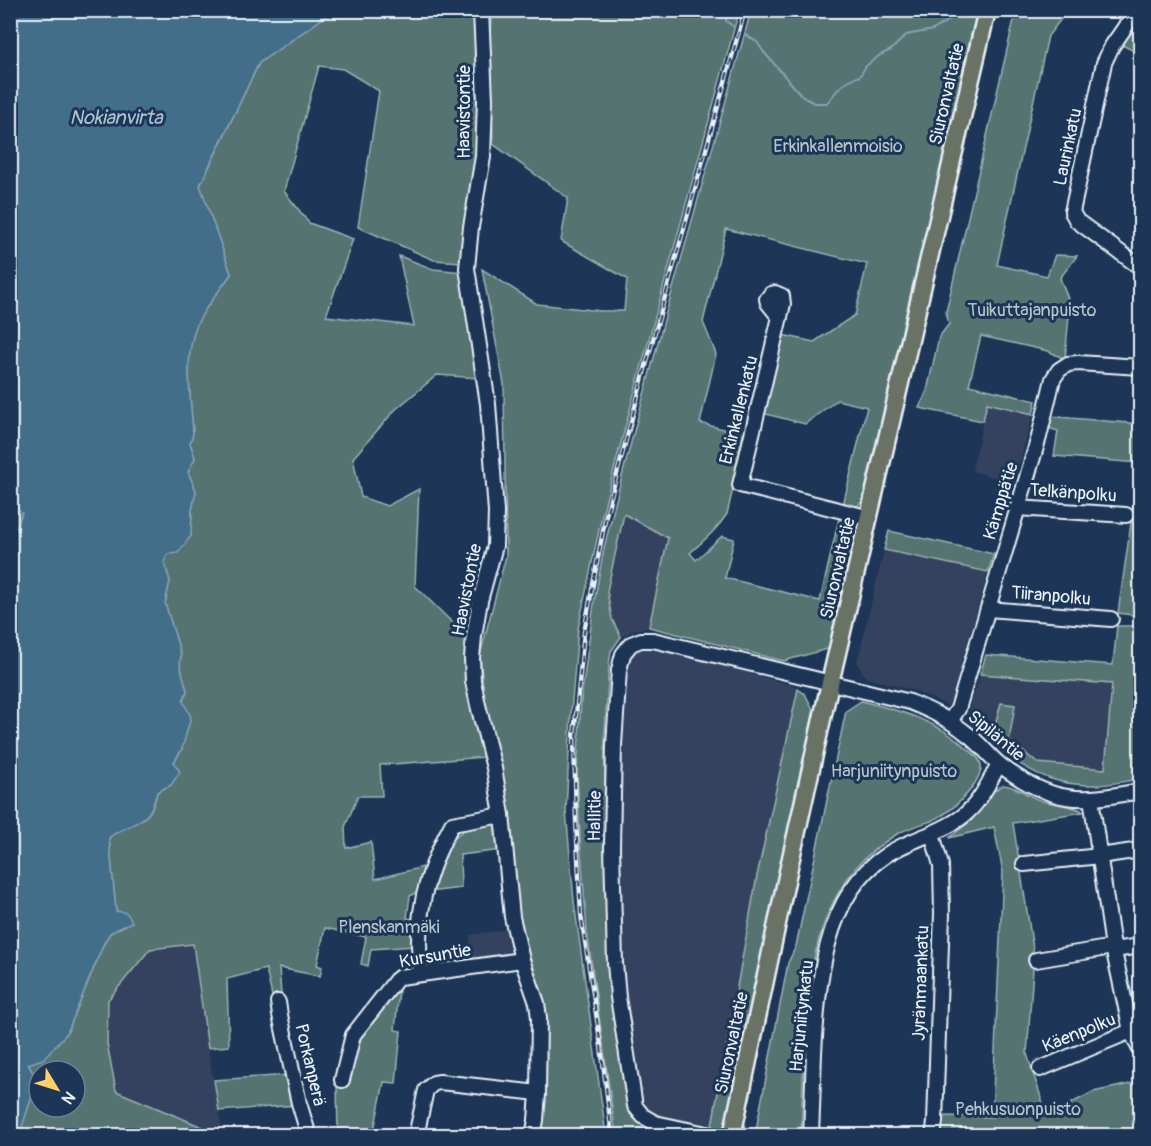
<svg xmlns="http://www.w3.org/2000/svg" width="1151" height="1146" viewBox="0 0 1151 1146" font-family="Pangolin,sans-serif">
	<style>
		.built { fill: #34435f }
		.green { fill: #557371; stroke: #9eb2b4; stroke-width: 1.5; fill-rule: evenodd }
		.water { fill: #436e89; stroke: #85a2b5; stroke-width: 1.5 }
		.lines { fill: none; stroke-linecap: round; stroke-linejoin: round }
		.stream { stroke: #85a2b5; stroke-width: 2 }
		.minor-casing { stroke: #e8f1f8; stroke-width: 18 }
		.major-casing { stroke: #e8f1f8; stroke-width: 21 }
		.minor { stroke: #1d3557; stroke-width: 14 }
		.major { stroke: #6b7165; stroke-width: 16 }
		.rail-casing { stroke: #e8f1f8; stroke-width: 4.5 }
		.rail { stroke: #1d3557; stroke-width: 2; stroke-dasharray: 7; stroke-linecap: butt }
		.labels { text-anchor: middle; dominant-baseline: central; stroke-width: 6; stroke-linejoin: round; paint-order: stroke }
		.street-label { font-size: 18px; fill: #e8f1f8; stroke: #1d3557 }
		.park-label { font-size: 18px; fill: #b5c5c9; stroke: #1d3557 }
		.water-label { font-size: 20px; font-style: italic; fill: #aec3d1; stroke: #1d3557 }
	</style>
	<rect width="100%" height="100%" fill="#1d3557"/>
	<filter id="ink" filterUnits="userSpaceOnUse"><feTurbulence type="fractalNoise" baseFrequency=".0167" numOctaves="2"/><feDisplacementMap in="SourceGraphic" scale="12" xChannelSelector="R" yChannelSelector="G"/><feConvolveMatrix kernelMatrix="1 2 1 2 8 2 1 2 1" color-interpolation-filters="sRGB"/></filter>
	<g filter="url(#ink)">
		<g class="built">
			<path d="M987 403 1033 414 1014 483 972 471Z"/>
			<path d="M624 514 669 538 649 627 634 630 621 637 612 619 607 591Z"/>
			<path d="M884 550 988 572 949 706 913 690 866 678 857 663Z"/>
			<path d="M654 646 791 685 798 689 757 876 711 1131 651 1116 638 1100 620 969 618 860 623 745 629 660 635 651 643 647Z"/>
			<path d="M980 674 1112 684 1105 769 1038 763 1009 741 1015 705 1001 703 991 739 967 718Z"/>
			<path d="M509 929 513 955 470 963V935Z"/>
			<path d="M193 943 208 1048 221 1126 207 1129 116 1091 107 1043 108 1000 149 949Z"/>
		</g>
		<g class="green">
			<path d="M465 10 475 13 478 101 476 168 469 208 462 233 461 262 434 260 358 227 379 91 343 69 319 66 284 191 309 223 353 239 326 316 414 326 399 256 433 269 463 272 478 378 437 375 395 410 353 458 361 497 387 506 419 489 415 586 464 634 465 663 472 700 485 757 380 765 382 796H358L345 827 346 848 371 842 375 879 427 866 417 892 410 896 407 918 417 920 415 946 371 949 368 966 361 964 366 937 325 928 317 965 322 967 320 976 279 968 281 994 272 996 266 969 227 979 229 1046 208 1048 193 944 150 949 108 1000 107 1043 116 1091 207 1129 212 1133V1135H19L37 1081 28 1064 67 1033 104 943 110 933 131 922 116 911 109 838C113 833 119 831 125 828 146 818 152 816 157 792L171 785 179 772 174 762 182 749 183 701 187 691 180 665 181 655 165 603 170 581 164 562 168 554 191 536 192 510 196 491 188 472 195 458 190 443 193 434C191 399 183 357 197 324 204 308 221 289 231 274L200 186 259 63 326 16 325 11ZM39 1071H75V1107H39Z"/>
			<path d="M492 11H739L637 383 603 511 578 629 571 713 566 811 574 901 606 1135H538L544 1032 518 921 485 708 480 655 506 556 504 384 482 269 537 304 601 311H624L627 279 561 241 568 198 493 144 490 30Z"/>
			<path d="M751 11H977L865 498C857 508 856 508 843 505L867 407 837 400 805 424 762 413 782 335 814 342 855 315 867 264 726 229 703 322 716 354 700 423 746 435 727 514C716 531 704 540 690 553L696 560 722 536 734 539 725 578 820 601 839 518 846 519 849 528 848 548 854 550 831 648 784 661 649 627 668 538 624 514 607 591 612 619 621 637 611 651 609 665 605 732V820L609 965 630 1114C638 1125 650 1126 663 1129L662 1135H650L624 1131V1135L616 1136 587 932 580 839 577 771 581 700 594 603 604 548 622 476 666 313Z"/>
			<path d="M1016 11H1067L1048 36 997 265 1047 276 1055 255 1077 256 1060 278 1070 304 1065 359 1048 351 981 336 969 385 1036 401 1033 414 987 403 983 421 919 408 927 391 939 337 949 324 946 312Z"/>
			<path d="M1131 32 1140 37V54L1118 43Z"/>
			<path d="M1047 416 1140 424V510L1133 508 1139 463 1054 456 1058 431 1051 429Z"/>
			<path d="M11 501 22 512 11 547Z"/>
			<path d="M1131 523H1140V616L1118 613Z"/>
			<path d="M889 531 994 554 988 572 884 550Z"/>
			<path d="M1117 626H1140V779C1125 781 1110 785 1094 785 1053 786 1018 768 991 739L1001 703 1015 705 1009 741 1038 763 1105 769 1112 684 980 674 986 655 1113 665Z"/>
			<path d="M798 689 805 694 814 711 747 1041C742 1053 737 1065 735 1078 733 1090 734 1120 725 1129 721 1133 716 1132 711 1131L757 876Z"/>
			<path d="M861 701C902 711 936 720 968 749 973 753 981 759 981 766 982 772 978 778 975 783 964 800 949 813 931 821 919 825 908 828 897 834 884 842 872 851 861 862 813 913 807 987 804 1054 803 1081 802 1108 801 1135H755L788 963 796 946 846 711Z"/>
			<path d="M1003 785C1015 785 1030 797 1042 801 1053 804 1076 805 1083 812L1013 823 1034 955 1027 1054 1047 1116 1093 1092 1140 1082V1135L937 1136V1116L992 1117 1003 872 994 827 949 838 972 820 995 790Z"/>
			<path d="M494 821 500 825 502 850 460 855 461 888 428 892 448 844C463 827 473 825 494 821Z"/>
			<path d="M400 980 395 1030 401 1031 396 1083 384 1082 373 1135 322 1136 338 1134 337 1084 356 1037Z"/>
			<path d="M290 1075 297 1105 219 1111 214 1080Z"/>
		</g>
		<path class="water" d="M11 10H325L326 16 259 63 200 185 231 274C221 289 204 308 197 324 183 357 191 399 193 434L190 443 195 458 188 472 196 491 192 510 191 536 178 553 168 554 164 562 170 581 165 603 181 655 180 665 187 691 183 701 191 717 182 749 174 762 180 772 171 785 157 792C151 816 146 818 126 828 119 831 114 833 109 838L116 911 127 913 132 922 110 933 104 943 67 1033 43 1059 28 1064 37 1081 19 1136 10 1135V547L22 513 10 501Z"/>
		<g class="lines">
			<g class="stream">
				<path d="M726 10V21L734 27"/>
				<path d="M746 35 757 42 763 51 803 97 814 103H827L839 88 849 80 860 76 866 66 880 55 891 50 906 35 933 30 965 10"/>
			</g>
			<g class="minor-casing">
				<g id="minor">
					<path d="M481 10 485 100 483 157 471 227 467 268 488 404 496 512 495 546 480 601 474 636 472 658 473 681 478 705 494 768 502 815 512 917 522 960 537 1003 539 1018 538 1093 536 1120 533 1136"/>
					<path d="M1137 10 1112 46 1104 63 1072 212 1077 221 1140 267"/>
					<path d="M780 318 768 303 767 299 771 294 775 293 782 296 783 304 740 485 870 518"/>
					<path d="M1017 508 1126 515"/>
					<path d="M988 609 1111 619"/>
					<path d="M950 721 958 709 1039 437 1053 379 1059 370 1068 364 1078 363 1140 367"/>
					<path d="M1091 798 1113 947 1131 1031 1140 1050"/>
					<path d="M932 834 941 865 942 914 935 1122 933 1136"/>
					<path d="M1024 864 1100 856 1140 850"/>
					<path d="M1114 950 1140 946"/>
					<path d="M1036 960 1113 947"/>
					<path d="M421 974C420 964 419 952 419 941 419 898 432 861 452 824L502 815"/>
					<path d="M278 1002 280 1015 299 1103 309 1136"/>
					<path d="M1040 1069 1131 1031"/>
					<path d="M342 1080 353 1035 396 980 400 977 522 960"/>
					<path d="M416 1136 426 1090 434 1083 440 1082 538 1093"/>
					<path d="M716 1136 655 1123 643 1116 635 1106 618 997 615 963 612 847 614 745 619 670 623 654 631 644 641 640H653L910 702C930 710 949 719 966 733 979 742 988 755 1000 765 1020 780 1042 793 1067 797 1091 801 1117 795 1140 791"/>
					<path d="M811 1136C812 1108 813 1081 814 1053 818 986 823 896 886 855 910 839 940 834 963 816 980 803 989 782 999 764"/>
				</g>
			</g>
			<g class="major-casing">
				<path id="major" d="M732 1136 789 867 830 683 987 10"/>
			</g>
			<use href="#minor" class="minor"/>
			<use href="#major" class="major"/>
			<g class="rail-casing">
				<path id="rail" d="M612 1136 601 1046 581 915 576 820 574 736 584 632 606 515 652 343 745 10"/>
			</g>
			<use href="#rail" class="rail"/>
		</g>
	</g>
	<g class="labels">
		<g class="street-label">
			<text transform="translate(947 94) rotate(-77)">Siuronvaltatie</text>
			<text transform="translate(464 112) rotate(-90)">Haavistontie</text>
			<text transform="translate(1068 147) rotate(-78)">Laurinkatu</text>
			<text transform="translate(739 410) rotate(-76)">Erkinkallenkatu</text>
			<text transform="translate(1073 493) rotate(4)">Telkänpolku</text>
			<text transform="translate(1001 501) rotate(-73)">Kämppätie</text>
			<text transform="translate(838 568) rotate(-77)">Siuronvaltatie</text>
			<text transform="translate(467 590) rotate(-79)">Haavistontie</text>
			<text transform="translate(1051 596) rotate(5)">Tiiranpolku</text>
			<text transform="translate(996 736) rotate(40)">Sipiläntie</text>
			<text transform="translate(595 816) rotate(-89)">Hallitie</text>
			<text transform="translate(435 956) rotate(-10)">Kursuntie</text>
			<text transform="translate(921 983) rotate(-88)">Jyränmaankatu</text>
			<text transform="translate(802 1016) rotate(-84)">Harjuniitynkatu</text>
			<text transform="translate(1079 1033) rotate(-22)">Käenpolku</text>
			<text transform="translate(732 1043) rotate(-78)">Siuronvaltatie</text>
			<text transform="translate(310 1065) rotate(77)">Porkanperä</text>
		</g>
		<g class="park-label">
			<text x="838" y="146">Erkinkallenmoisio</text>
			<text x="1032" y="310">Tuikuttajanpuisto</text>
			<text x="894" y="771">Harjuniitynpuisto</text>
			<text x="389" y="927">Plenskanmäki</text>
			<text x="1018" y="1109">Pehkusuonpuisto</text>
		</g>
		<g class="water-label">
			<text x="116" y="117">Nokianvirta</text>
		</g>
	</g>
	<rect width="1151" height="1146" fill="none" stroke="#1d3557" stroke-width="36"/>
	<rect x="18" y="18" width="1115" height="1110" fill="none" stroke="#e8f1f8" stroke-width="2" filter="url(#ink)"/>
	<g transform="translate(57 1089) rotate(128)"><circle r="28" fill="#1d3557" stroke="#6e8097" stroke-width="1.5"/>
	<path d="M0-4.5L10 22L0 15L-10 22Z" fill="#ffd166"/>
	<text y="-9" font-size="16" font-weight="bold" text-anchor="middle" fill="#e8f1f8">N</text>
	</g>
</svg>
